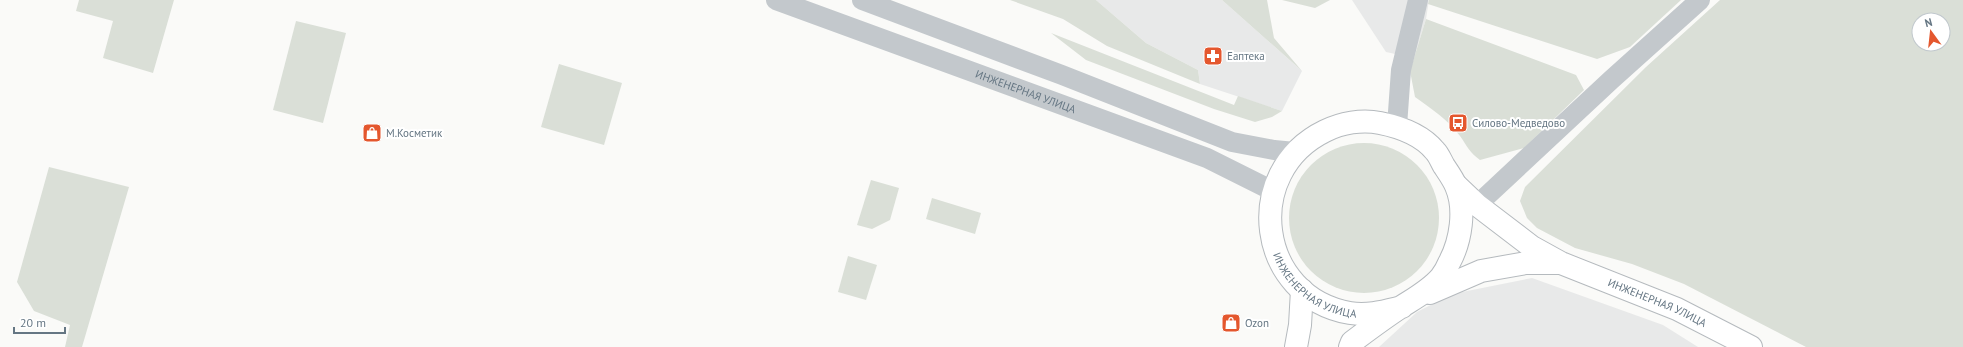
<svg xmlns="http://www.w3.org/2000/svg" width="1963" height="347" viewBox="0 0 1963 347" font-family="'PT Sans',sans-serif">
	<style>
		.built { fill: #e8e9e9 }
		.green { fill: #dadfd7; fill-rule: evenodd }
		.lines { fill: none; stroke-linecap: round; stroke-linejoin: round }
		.major-casing { stroke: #b5babe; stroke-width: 24 }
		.minor { stroke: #c3c8cc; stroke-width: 20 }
		.major { stroke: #fff; stroke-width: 22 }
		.labels { text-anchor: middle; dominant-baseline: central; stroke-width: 4; stroke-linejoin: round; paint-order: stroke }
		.poi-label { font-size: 11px; fill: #657683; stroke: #fff; text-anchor: start }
		.street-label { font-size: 11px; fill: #657683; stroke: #fff }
	</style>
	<rect width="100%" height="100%" fill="#fafaf8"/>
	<g class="built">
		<path d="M1096 0H1222L1302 71 1282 111 1200 84 1198 70 1146 43Z"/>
		<path d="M1352 0H1429L1426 19 1414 58 1386 52Z"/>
		<path d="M1532 278 1663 325 1698 347H1379L1417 312 1452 294Z"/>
	</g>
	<g class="green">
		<path d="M79 0H174L153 73 103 58 113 21 76 11Z"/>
		<path d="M1010 0H1096L1146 43 1198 70 1200 84 1107 46 1063 19Z"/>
		<path d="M1222 0H1267L1274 38 1302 71Z"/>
		<path d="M1282 0H1330L1315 8Z"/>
		<path d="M1429 0H1681L1630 47 1597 59 1428 4Z"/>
		<path d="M1720 0H1963V347H1806L1684 284 1632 264 1575 248 1537 228 1527 218 1520 201 1525 187 1646 67ZM1919 20H1943V44H1919Z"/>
		<path d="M1426 19 1576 75 1584 90 1524 148 1480 160C1470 153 1467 146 1460 136 1448 120 1432 109 1415 97L1410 71Z"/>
		<path d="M296 21 346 33 323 123 273 110Z"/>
		<path d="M1051 33 1234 105 1238 96 1282 111 1272 117 1255 122 1214 109 1086 60Z"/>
		<path d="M559 64 622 83 604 145 541 127Z"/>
		<circle cx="1364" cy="218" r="75"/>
		<path d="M49 167 129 187 82 347H65L70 325 34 311 17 282Z"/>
		<path d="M871 180 899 188 890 220 872 229 857 225Z"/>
		<path d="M932 198 981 213 975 234 926 219Z"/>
		<path d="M848 256 877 265 866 300 838 292Z"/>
	</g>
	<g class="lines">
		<g class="major-casing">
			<g id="major">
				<path id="s2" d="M1457 186 1477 205 1532 247 1561 263 1677 309 1751 347"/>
				<path d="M1430 293 1481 271 1526 263H1558"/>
				<path d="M1296 347 1300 325 1302 290"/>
				<path id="s3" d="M1350 347 1352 342C1368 330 1384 318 1401 307 1415 298 1430 290 1441 277 1444 273 1447 268 1449 263 1461 241 1466 209 1456 186 1453 179 1448 172 1444 166 1441 161 1439 155 1435 151 1422 135 1400 127 1380 123 1362 119 1341 123 1325 131 1241 172 1257 297 1350 313 1368 316 1385 311 1402 307"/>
			</g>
		</g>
		<g class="minor">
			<path id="s1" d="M776 0 1207 158 1273 191"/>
			<path d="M862 0 1062 75 1232 142 1274 150 1295 152"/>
			<path d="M1397 126 1401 70 1418 0"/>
			<path d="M1477 205 1611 80 1700 0"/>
		</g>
		<use href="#major" class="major"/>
	</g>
	<defs>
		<g id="pharmacy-square" transform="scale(1)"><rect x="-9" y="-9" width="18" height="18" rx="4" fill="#e4572e" stroke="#fff"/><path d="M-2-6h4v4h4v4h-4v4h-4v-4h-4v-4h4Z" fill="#fff"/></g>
		<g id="bus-square" transform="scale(1)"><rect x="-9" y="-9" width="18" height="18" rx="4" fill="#e4572e" stroke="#fff"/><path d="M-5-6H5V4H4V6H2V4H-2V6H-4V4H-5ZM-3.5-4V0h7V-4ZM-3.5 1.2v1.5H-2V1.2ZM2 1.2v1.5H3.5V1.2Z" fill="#fff"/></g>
		<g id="shop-square" transform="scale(1)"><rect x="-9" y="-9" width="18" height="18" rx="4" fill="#e4572e" stroke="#fff"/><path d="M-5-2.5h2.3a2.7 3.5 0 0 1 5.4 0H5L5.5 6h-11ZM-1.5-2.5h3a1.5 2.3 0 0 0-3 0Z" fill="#fff"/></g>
	</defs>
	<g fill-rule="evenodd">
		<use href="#pharmacy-square" x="1213" y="56"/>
		<use href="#bus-square" x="1458" y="123"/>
		<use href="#shop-square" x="372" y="133"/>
		<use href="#shop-square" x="1231" y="323"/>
	</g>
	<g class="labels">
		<g class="poi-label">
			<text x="1227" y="56">Еаптека</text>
			<text x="1472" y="123">Силово-Медведово</text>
			<text x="386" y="133">М.Косметик</text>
			<text x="1245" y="323">Ozon</text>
		</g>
		<g class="street-label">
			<text stroke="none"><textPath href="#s1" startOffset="266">ИНЖЕНЕРНАЯ УЛИЦА</textPath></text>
			<text stroke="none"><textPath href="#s3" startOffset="569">ИНЖЕНЕРНАЯ УЛИЦА</textPath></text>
			<text stroke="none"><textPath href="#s2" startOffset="234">ИНЖЕНЕРНАЯ УЛИЦА</textPath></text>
		</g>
	</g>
	<g transform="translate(1931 32) rotate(345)"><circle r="19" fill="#ffffff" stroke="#c1c8cd"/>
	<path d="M0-3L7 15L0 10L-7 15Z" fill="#e4572e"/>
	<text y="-6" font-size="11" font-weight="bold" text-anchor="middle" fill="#657683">N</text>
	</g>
	<path d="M14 327v6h51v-6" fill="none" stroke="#657683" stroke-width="2"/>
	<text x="20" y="327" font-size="12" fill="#657683" stroke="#ffffff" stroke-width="3" paint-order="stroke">20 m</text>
</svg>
